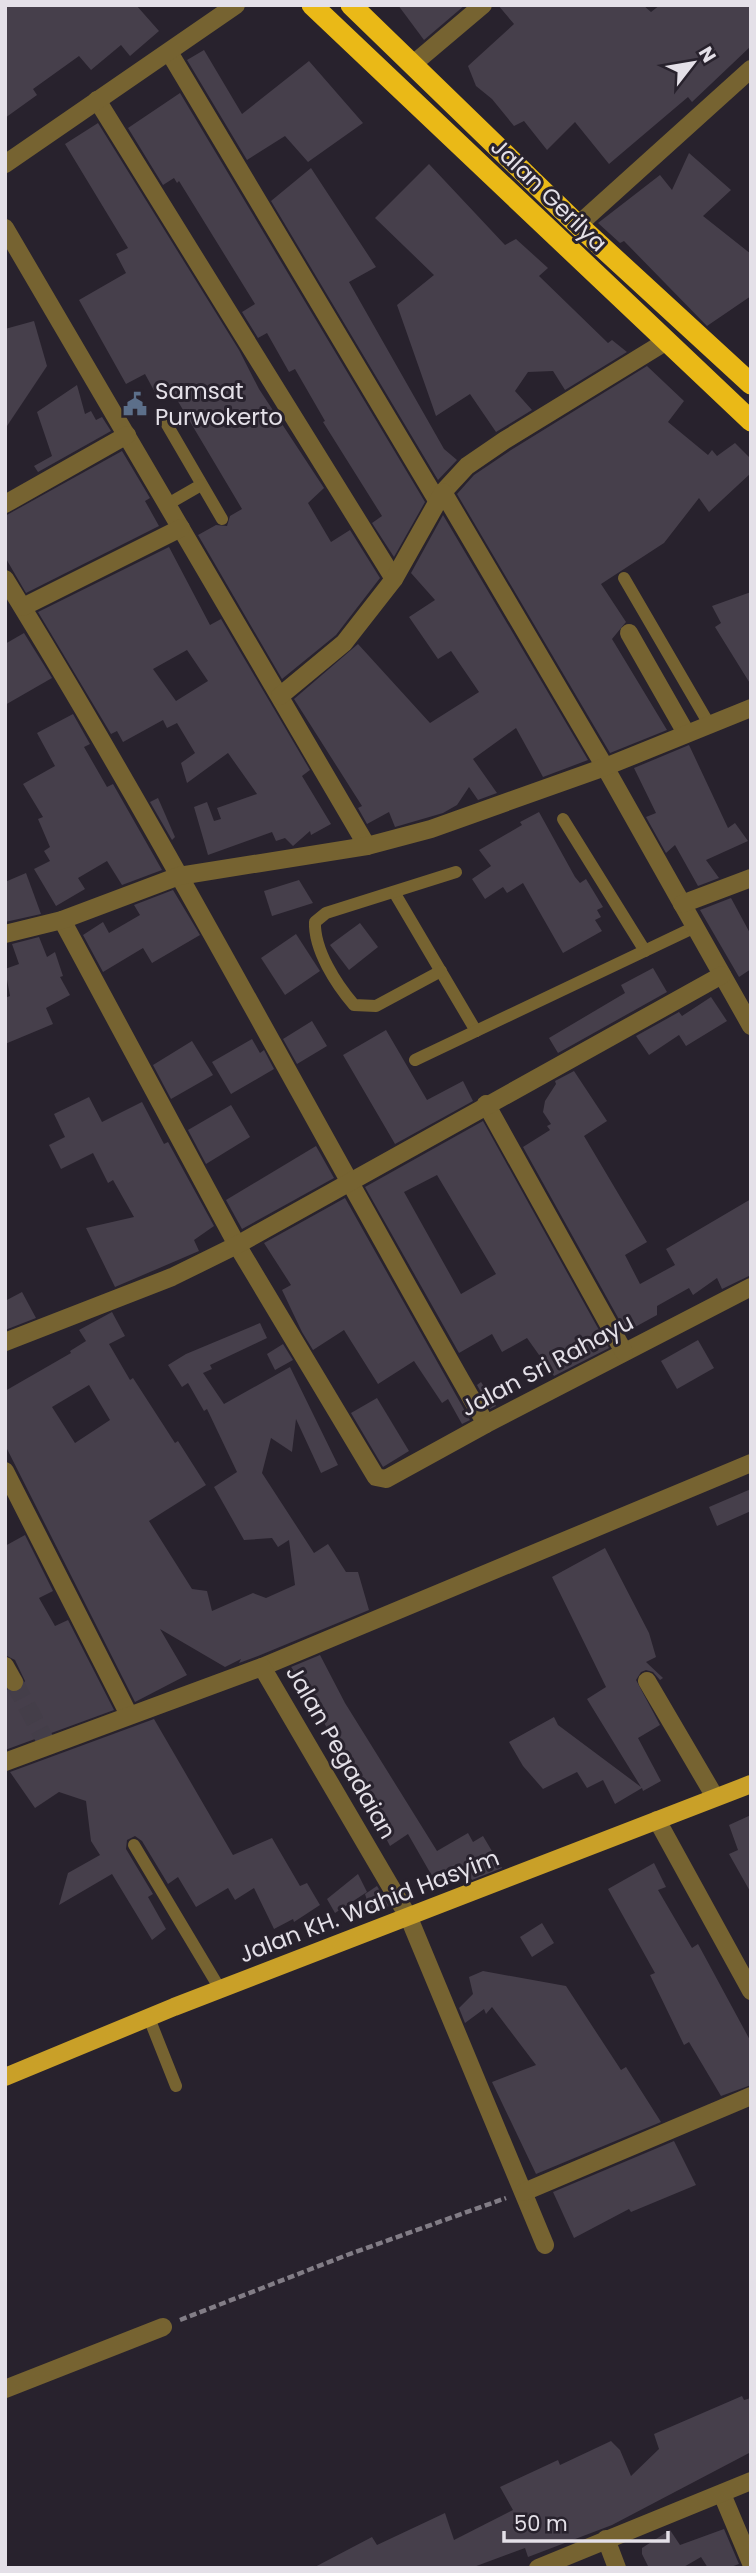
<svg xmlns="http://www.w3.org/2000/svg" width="756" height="2573" viewBox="0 0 756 2573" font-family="Poppins,sans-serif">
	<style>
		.building { fill: #463f4b; fill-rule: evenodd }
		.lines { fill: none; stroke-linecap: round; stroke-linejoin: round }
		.street-tunnel { stroke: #443e49; stroke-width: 18; stroke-dasharray: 18 9; stroke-linecap: butt }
		.path { stroke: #827d86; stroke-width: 4.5; stroke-dasharray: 7 3.5; stroke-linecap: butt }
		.lane { stroke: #766331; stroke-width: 12 }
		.street { stroke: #766331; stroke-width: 18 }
		.primary { stroke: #c9a028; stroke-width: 18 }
		.highway { stroke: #eab917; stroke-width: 21 }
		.labels { text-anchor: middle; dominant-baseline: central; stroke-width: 6; stroke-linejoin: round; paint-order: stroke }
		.street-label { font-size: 23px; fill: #e4e0e8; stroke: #28222d }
		.poi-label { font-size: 23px; fill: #e4e0e8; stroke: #28222d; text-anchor: start }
	</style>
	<rect width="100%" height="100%" fill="#28222d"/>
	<g class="building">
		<path d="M5 5H136L159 31 130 56 121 45 91 70 79 56 33 89 37 95 5 118Z"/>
		<path d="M398 5H465L424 40Z"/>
		<path d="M498 5H643L651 12 660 5H751V46L692 102 688 97 609 164 575 122 547 150 524 121 514 126 492 99 476 86 468 66 514 24Z"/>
		<path d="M204 50 242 114 309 61 363 123 308 162 285 136 247 160 187 60Z"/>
		<path d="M180 93 425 502 394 557 372 523 382 516 323 422 325 421 295 369 289 372 267 333 258 338 242 312 255 304 179 181 177 183 174 178 163 185 128 128Z"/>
		<path d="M98 123 239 350 259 389 324 488 308 503 331 542 350 530 380 578 336 635 282 679 198 535 216 525 227 526 230 516 242 509 170 388 157 396 145 374 126 384 79 300 126 273 116 254 128 248 65 144Z"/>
		<path d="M689 153 731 190 703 216 751 254V296L707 326 624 241 620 243 598 223 660 175 672 190Z"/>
		<path d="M429 164 505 245 516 239 548 268 539 276 608 343 612 340 627 352 565 390 553 371 528 372 515 391 532 410 496 432 470 394 436 416 397 305 434 275 375 218Z"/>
		<path d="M311 168 376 267 349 282 444 449 457 460 438 480 271 201Z"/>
		<path d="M34 321 47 366 5 429V329Z"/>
		<path d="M647 366 684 401 668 422 708 455 712 450 717 456 735 443 751 459V473L709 512 699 498 664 543 601 584 626 622 612 639 667 730 610 753 457 494 474 475 511 450Z"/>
		<path d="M77 385 85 414 91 411 96 420 102 417 111 431 38 472 34 466 52 456 37 412Z"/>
		<path d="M122 451 150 498 145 501 159 526 26 593 5 557V516Z"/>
		<path d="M443 515 588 760 543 777 516 728 473 759 497 793 478 800 469 787 457 805 443 813 395 827 389 812 367 824 358 808 362 806 294 699 358 644 430 723 479 692 451 651 438 659 409 617 435 600 411 573Z"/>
		<path d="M169 547 210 625 221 619 310 770 302 776 331 824 311 835 310 831 293 846 285 838 276 841 272 832 208 855 194 807 207 802 214 821 221 819 217 808 257 794 228 753 187 783 181 763 195 753 177 723 167 728 163 720 123 742 117 731 111 734 38 612ZM187 650 208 681 176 701 153 669Z"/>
		<path d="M751 592V685L715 627 721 623 712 606Z"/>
		<path d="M24 633 52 678 5 705V644Z"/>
		<path d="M73 714 90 744 84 747 107 787 113 784 162 870 122 885 107 861 78 878 85 889 56 906 34 869 50 861 44 851 50 847 38 819 43 817 23 784 55 766 37 733Z"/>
		<path d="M689 745 728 828 735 823 748 841 706 860 719 878 698 886 675 845 666 853 646 817 656 813 634 768Z"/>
		<path d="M158 798 175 837 172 840 150 802Z"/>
		<path d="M539 812 575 877 580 883 586 879 603 907 597 910 601 917 595 920 602 931 563 953 523 883 507 893 503 887 485 899 472 879 491 866 479 850 522 825 520 822Z"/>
		<path d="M26 873 41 914 5 922V882Z"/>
		<path d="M299 880 313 903 272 916 264 891Z"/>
		<path d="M173 890 200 935 152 963 143 948 103 972 83 935 103 922 109 933 140 915 134 905Z"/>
		<path d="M731 898 751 935V969L739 977 700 910Z"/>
		<path d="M360 923 378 947 349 970 330 945Z"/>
		<path d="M296 934 320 971 285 995 261 958Z"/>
		<path d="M39 937 47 957 55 952 63 976 60 977 70 995 46 1008 53 1024 5 1044V998L10 996 5 969 19 964 12 944Z"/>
		<path d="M653 968 667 992 558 1053 549 1038 625 993 621 985Z"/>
		<path d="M711 997 727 1021 686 1046 679 1035 649 1055 636 1036 679 1012 682 1016Z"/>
		<path d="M312 1021 327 1046 297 1064 283 1039Z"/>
		<path d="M386 1030 427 1100 463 1081 473 1101 395 1144 343 1055Z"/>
		<path d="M252 1039 260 1053 264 1050 274 1069 231 1094 212 1062Z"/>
		<path d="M192 1041 213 1075 171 1099 153 1065Z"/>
		<path d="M574 1071 607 1121 584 1136 647 1242 625 1255 640 1284 675 1265 666 1249 751 1199V1275L722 1289 717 1278 693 1295 689 1288 657 1306V1315L626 1332 523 1147 550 1130 547 1126 551 1124 543 1112 545 1101 556 1084 555 1081Z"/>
		<path d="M89 1097 102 1122 142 1102 164 1144 168 1142 214 1226 194 1240 199 1251 115 1287 86 1228 134 1217 113 1180 108 1183 93 1153 61 1169 49 1145 65 1137 54 1114Z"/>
		<path d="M231 1105 250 1137 206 1164 188 1130Z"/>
		<path d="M483 1121 609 1348 554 1376 527 1338 502 1352 492 1334 459 1353 365 1187ZM437 1175 496 1274 461 1294 404 1192Z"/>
		<path d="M316 1146 334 1178 242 1229 226 1200Z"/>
		<path d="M345 1198 470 1420 462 1424 448 1399 442 1403 414 1361 378 1384 344 1330 313 1350 302 1332 282 1290 291 1285 264 1243Z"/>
		<path d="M22 1292 36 1318 5 1330V1301Z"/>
		<path d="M112 1312 125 1336 109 1344 130 1380 133 1378 175 1443 178 1441 206 1485 149 1521 192 1589 207 1591 212 1611 253 1593 266 1598 295 1585 289 1540 278 1547 272 1538 244 1540 214 1487 237 1472 207 1409 204 1411 188 1383 182 1387 168 1365 186 1354 260 1323 267 1338 210 1365 212 1369 203 1373 224 1404 290 1367 338 1465 321 1473 296 1419 292 1452 271 1438 262 1473 314 1553 328 1544 346 1572H358L369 1610 258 1656 239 1663 241 1659 225 1667 160 1629 187 1675 135 1702 5 1445V1391L71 1353 70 1351 86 1341 79 1330ZM89 1385 110 1420 75 1443 52 1407Z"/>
		<path d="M698 1340 714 1368 677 1389 661 1361Z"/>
		<path d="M283 1344 293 1360 275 1370 267 1354Z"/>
		<path d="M481 1382 496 1406 490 1409 477 1385Z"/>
		<path d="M377 1398 409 1451 383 1467 351 1413Z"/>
		<path d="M751 1489V1511L717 1526 709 1507Z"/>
		<path d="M25 1535 53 1591 39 1598 55 1626 68 1620 114 1710 5 1750V1689L19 1692 25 1681 15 1660 5 1655V1546Z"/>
		<path d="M605 1548 649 1633 656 1657 646 1662 663 1678 660 1680 653 1672 646 1670 641 1672 636 1680 660 1725 638 1738 661 1781 643 1791 642 1788 615 1804 603 1780 587 1788 577 1772 543 1789 523 1766 509 1742 554 1717 558 1725 641 1787 587 1699 606 1687 552 1577Z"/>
		<path d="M320 1655 345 1703 437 1851 468 1833 473 1842 483 1836 502 1868 472 1880 466 1870 436 1883 408 1834 390 1846 359 1786 356 1788 337 1749 339 1748 291 1667Z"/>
		<path d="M154 1719 233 1855 272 1838 300 1886 307 1883 320 1905 294 1922 293 1919 274 1929 254 1888 235 1900 228 1888 196 1907 178 1877 168 1884 142 1841 135 1836 127 1840 126 1849 153 1894 148 1897 166 1929 152 1940 112 1874 59 1905 68 1873 100 1855 91 1841 86 1801 59 1792 35 1808 10 1772Z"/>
		<path d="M751 1815V1893L729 1854 738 1850 729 1825Z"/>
		<path d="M654 1863 666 1887 658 1890 692 1948 698 1944 751 2042V2085L721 2096 689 2042 684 2045 650 1975 655 1973 608 1889Z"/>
		<path d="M358 1874 367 1892 335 1913 327 1899Z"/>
		<path d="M377 1886 389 1906 372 1916 365 1894Z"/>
		<path d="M542 1923 554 1943 532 1957 520 1937Z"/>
		<path d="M483 1971 566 1986 621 2070 626 2067 661 2122 536 2174 492 2082 536 2065 492 2007 486 2014 484 2009 465 2023 459 2008 473 1994 469 1977Z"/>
		<path d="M674 2141 696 2185 631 2212 629 2209 574 2238 553 2192Z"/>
		<path d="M742 2396 744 2400 751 2398V2452L612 2525 528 2557 525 2548 471 2568H313L372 2537 377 2545 445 2513 454 2540 513 2510 500 2487 558 2460 560 2465 611 2441 620 2450 631 2476 659 2449 654 2434Z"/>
		<path d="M724 2529 739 2564 728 2568H708L701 2557 682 2568H649L642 2554V2548L670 2530 680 2545Z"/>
	</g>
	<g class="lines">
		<path class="street-tunnel" d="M14 1682 45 1740"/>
		<path class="path" d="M180 2320 347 2255 506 2198"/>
		<g class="lane">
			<path d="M162 416 222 519"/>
			<path d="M168 504 201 485"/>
			<path d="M624 578 709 724"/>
			<path d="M563 819 645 951"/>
			<path d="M394 892 476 1031"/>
			<path d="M441 971 376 1006 354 1005C336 984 314 950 315 922L326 913 456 872"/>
			<path d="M415 1060 695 927"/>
			<path d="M134 1845 220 1989"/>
			<path d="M149 2018 176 2086"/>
		</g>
		<g class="street">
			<path d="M169 52 438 502"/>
			<path d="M412 65 483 5"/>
			<path d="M97 100 394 579"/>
			<path d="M5 164 236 5"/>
			<path d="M578 225 751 69"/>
			<path d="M5 228 367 846"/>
			<path d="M443 492 467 466 505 440 665 342"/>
			<path d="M5 504 127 435"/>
			<path d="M5 579C175 855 324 1143 486 1424"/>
			<path d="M23 607 181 528"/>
			<path d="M629 633 686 733"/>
			<path d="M280 696 344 643 394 579 443 492 605 767 751 1026"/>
			<path d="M682 904 751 878"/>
			<path d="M62 920 237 1245 376 1477 386 1479 486 1424 751 1287"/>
			<path d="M5 934 62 920 179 876 367 846 431 829 605 767 751 708"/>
			<path d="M486 1104 624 1352"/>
			<path d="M5 1342 172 1277 237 1245 722 975"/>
			<path d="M5 1471 129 1715"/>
			<path d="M5 1666 14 1682"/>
			<path d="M262 1667 751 1463"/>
			<path d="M647 1681 715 1797"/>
			<path d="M5 1762 262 1667 409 1918 545 2245"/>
			<path d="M657 1820 751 1991"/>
			<path d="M524 2192 751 2096"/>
			<path d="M5 2389 163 2327"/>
			<path d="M722 2494 751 2563"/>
			<path d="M606 2539 617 2568"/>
			<path d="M538 2568 751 2481"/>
		</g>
		<path class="primary" d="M5 2077 174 2007 751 1784"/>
		<g class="highway">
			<path d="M312 5 751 421"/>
			<path d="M351 5 578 225 751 384"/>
		</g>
	</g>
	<defs>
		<g id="civic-bare" transform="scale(1.89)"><path d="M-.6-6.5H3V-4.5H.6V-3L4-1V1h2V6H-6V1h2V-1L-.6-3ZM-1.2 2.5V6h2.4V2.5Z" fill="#5c6f8a" stroke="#28222d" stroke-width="2.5" paint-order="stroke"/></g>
	</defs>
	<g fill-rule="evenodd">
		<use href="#civic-bare" x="135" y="404"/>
	</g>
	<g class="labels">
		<g class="street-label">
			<text transform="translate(549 195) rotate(44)">Jalan Gerilya</text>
			<text transform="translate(547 1365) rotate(-28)">Jalan Sri Rahayu</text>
			<text transform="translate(341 1752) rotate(60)">Jalan Pegadaian</text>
			<text transform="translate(369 1906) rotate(-21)">Jalan KH. Wahid Hasyim</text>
		</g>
		<g class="poi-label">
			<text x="155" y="391">Samsat<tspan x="155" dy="26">Purwokerto</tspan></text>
		</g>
	</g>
	<rect width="756" height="2573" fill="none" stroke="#e4e0e8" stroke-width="14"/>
	<g transform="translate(693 63) rotate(59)" stroke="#28222d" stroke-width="5" paint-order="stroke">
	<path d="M0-5L12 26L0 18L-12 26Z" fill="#e4e0e8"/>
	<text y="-10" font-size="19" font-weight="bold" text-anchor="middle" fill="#e4e0e8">N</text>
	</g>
	<path d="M504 2531v10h164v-10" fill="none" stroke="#e4e0e8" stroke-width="3.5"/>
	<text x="514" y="2531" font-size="21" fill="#e4e0e8" stroke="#28222d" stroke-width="5" paint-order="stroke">50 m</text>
</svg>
